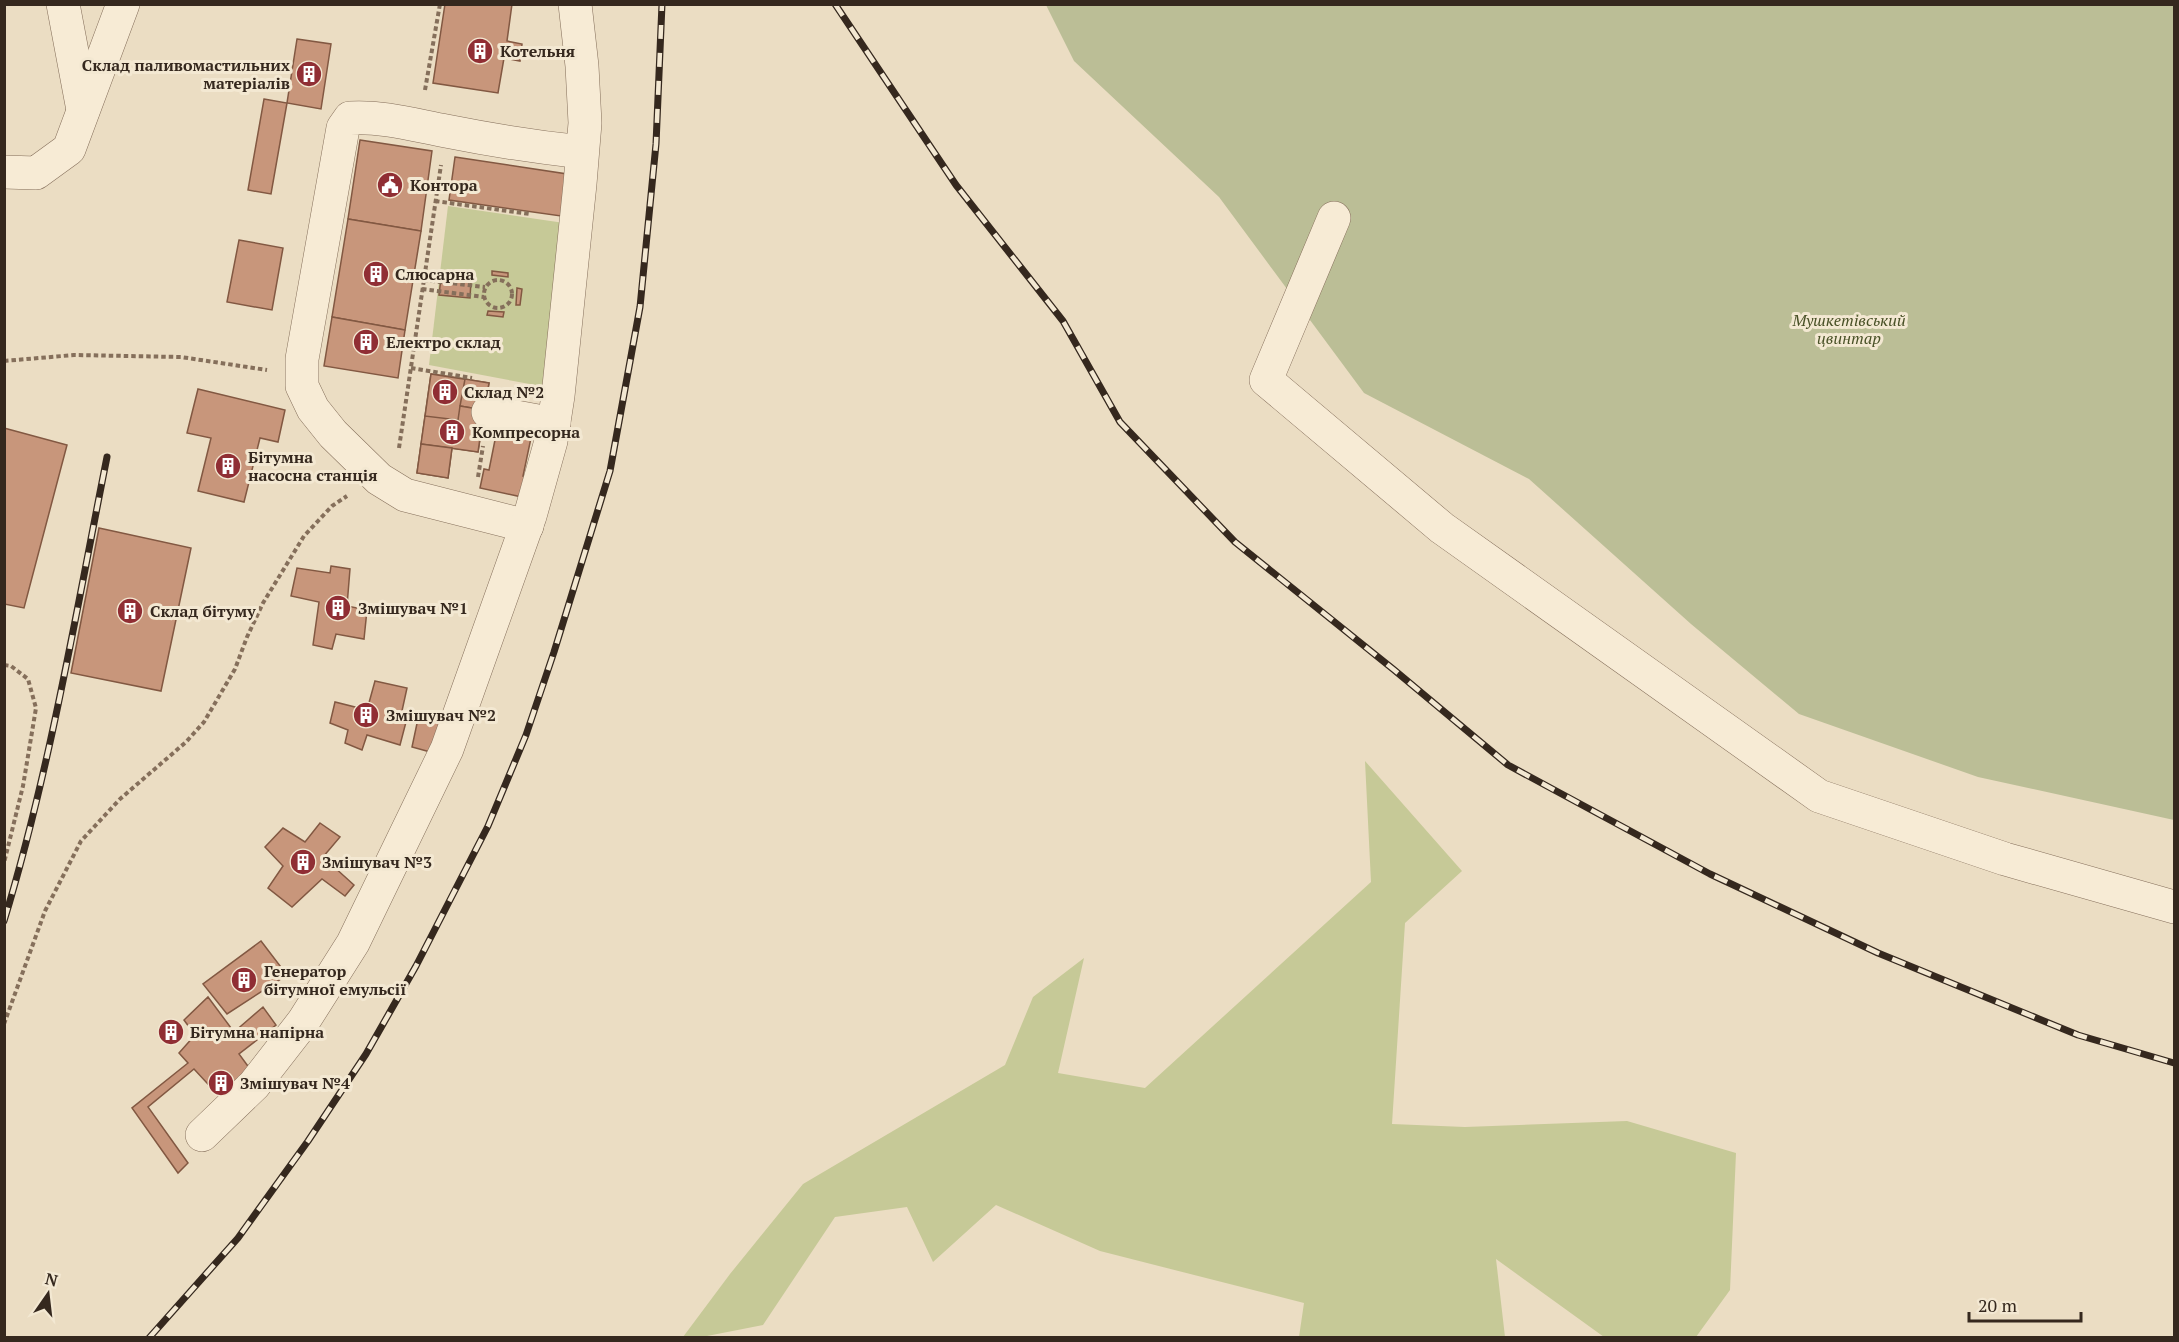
<svg xmlns="http://www.w3.org/2000/svg" width="2179" height="1342" viewBox="0 0 2179 1342" font-family="'PT Serif',serif">
	<style>
		.green { fill: #c6c997 }
		.cemetery { fill: #bbbe96 }
		.building { fill: #c8967b; stroke: #825842; stroke-width: 1.5 }
		.lines { fill: none; stroke-linecap: round; stroke-linejoin: round }
		.minor-casing { stroke: #856f5b; stroke-width: 34 }
		.path { stroke: #856f5b; stroke-width: 4; stroke-dasharray: 4.5 3; stroke-linecap: butt }
		.minor { stroke: #f7ebd5; stroke-width: 33 }
		.rail-casing { stroke: #35281e; stroke-width: 7 }
		.rail { stroke: #f3e8d2; stroke-width: 4.5; stroke-dasharray: 14; stroke-linecap: butt }
		.labels { text-anchor: middle; dominant-baseline: central; stroke-width: 6; stroke-linejoin: round; paint-order: stroke }
		.poi-label { font-size: 16px; font-weight: bold; fill: #35281e; stroke: #f3e8d2; text-anchor: start }
		.park-label { font-size: 16px; font-style: italic; fill: #485026; stroke: #f3e8d2 }
	</style>
	<rect width="100%" height="100%" fill="#ebddc3"/>
	<g class="green">
		<path d="M448 206 571 224 551 388 429 365Z"/>
		<path d="M1365 761 1462 871 1405 923 1392 1124 1465 1127 1627 1121 1736 1153 1730 1290 1696 1337H1604L1496 1259 1505 1337H1299L1304 1303 1100 1251 996 1205 933 1262 907 1207 835 1217 763 1325 702 1337H683L730 1274 803 1184 1005 1065 1033 997 1084 958 1058 1073 1145 1088 1371 882Z"/>
	</g>
	<path class="cemetery" d="M1046 5H2174V820L1978 777 1799 714 1691 624 1529 479 1364 393 1219 197 1074 61Z"/>
	<g class="building">
		<path d="M445 4H512L507 41 522 44 520 61 504 58 498 93 433 83Z"/>
		<path d="M297 39 331 44 321 109 287 103Z"/>
		<path d="M264 99 287 103 271 194 248 190Z"/>
		<path d="M360 140 432 151 421 231 348 219Z"/>
		<path d="M455 157 567 174 561 216 449 200Z"/>
		<path d="M348 219 421 231 405 330 332 317Z"/>
		<path d="M239 240 283 248 272 310 227 302Z"/>
		<path d="M492 271 508 273V277L492 275Z"/>
		<path d="M441 278 471 281 470 298 439 295Z"/>
		<path d="M517 288 522 289 520 305H516Z"/>
		<path d="M488 311 504 312 503 317 487 315Z"/>
		<path d="M332 317 405 330 398 378 324 366Z"/>
		<path d="M431 374 465 379 458 420 425 416Z"/>
		<path d="M431 374 489 383 478 452 452 448 448 478 417 473Z"/>
		<path d="M465 379 489 383 484 410 460 406Z"/>
		<path d="M198 389 285 410 278 442 260 438 244 502 198 491 211 438 187 433Z"/>
		<path d="M460 406 484 410 478 452 421 444 425 416 458 420Z"/>
		<path d="M4 428 67 445 24 608 4 604Z"/>
		<path d="M497 430 531 438 523 476H527L522 497 480 488 484 469 489 470Z"/>
		<path d="M421 444 452 448 448 478 417 473Z"/>
		<path d="M99 528 191 548 161 691 71 673Z"/>
		<path d="M331 566 350 569 347 606 367 610 364 639 336 634 332 649 313 645 319 602 291 596 297 568 330 573Z"/>
		<path d="M375 681 407 688 400 720 406 722 400 745 367 735 362 750 345 743 348 730 330 723 335 702 367 710Z"/>
		<path d="M419 714 441 719 434 753 412 747Z"/>
		<path d="M320 823 340 837 323 857 354 885 345 896 322 879 292 907 268 888 283 866 265 847 283 828 305 842Z"/>
		<path d="M261 941 287 975 227 1014 203 984Z"/>
		<path d="M208 997 234 1032 263 1007 276 1025 239 1054 250 1069 219 1096 194 1069 148 1107 188 1163 178 1173 132 1108 188 1063 179 1053 195 1035 184 1020Z"/>
		<path d="M174 1021 181 1031 169 1043 161 1033Z"/>
	</g>
	<g class="lines">
		<g class="minor-casing">
			<g id="minor">
				<path d="M63 4 83 110"/>
				<path d="M4 172 36 173 69 149 123 4"/>
				<path d="M1334 218 1266 380 1442 528 1819 796 2005 859 2174 907"/>
				<path d="M488 412 554 424"/>
				<path d="M527 526 405 495 379 479 333 434 313 409 302 386V359L343 128 350 118C382 116 414 125 446 131 491 140 536 147 582 152"/>
				<path d="M202 1135 254 1085 303 1022 353 943 447 749 530 516 551 441 558 396 580 184 585 123 582 66 575 4"/>
			</g>
		</g>
		<g class="path">
			<path d="M425 90 440 4"/>
			<path d="M435 201 530 214"/>
			<circle cx="498" cy="294" r="14"/>
			<path d="M423 280 485 287"/>
			<path d="M422 289 484 297"/>
			<path d="M4 361 74 355 181 357 267 370"/>
			<path d="M411 368 472 378"/>
			<path d="M399 448 441 165"/>
			<path d="M478 477 483 446"/>
			<path d="M4 665 11 666 28 679 36 708 23 786 4 863"/>
			<path d="M4 1024 45 911 81 841 120 799 186 742 204 722 235 669 247 637 263 603 304 536 332 506 347 496"/>
		</g>
		<use href="#minor" class="minor"/>
		<g class="rail-casing">
			<g id="rail">
				<path d="M835 4 956 185 1063 321 1120 422 1235 542 1393 669 1508 765 1710 874 1878 953 2078 1035 2174 1063"/>
				<path d="M4 921C50 770 76 612 107 457"/>
				<path d="M149 1338 238 1238 308 1141 366 1054 416 966 488 826 526 735 554 652 610 471 640 307 656 144 662 4"/>
			</g>
		</g>
		<use href="#rail" class="rail"/>
	</g>
	<defs>
		<g id="building-disc" transform="scale(1.35)"><circle r="9.5" fill="#902e34" stroke="#f3e8d2"/><path d="M-4-6H4V6H1V3H-1V6H-4ZM-2.5-4.3h1.7v1.8h-1.7ZM.8-4.3h1.7v1.8H.8ZM-2.5-1h1.7V.8h-1.7ZM.8-1h1.7V.8H.8Z" fill="#fff"/></g>
		<g id="civic-disc" transform="scale(1.35)"><circle r="9.5" fill="#902e34" stroke="#f3e8d2"/><path d="M-.6-6.5H3V-4.5H.6V-3L4-1V1h2V6H-6V1h2V-1L-.6-3ZM-1.2 2.5V6h2.4V2.5Z" fill="#fff"/></g>
	</defs>
	<g fill-rule="evenodd">
		<use href="#building-disc" x="480" y="51"/>
		<use href="#building-disc" x="309" y="74"/>
		<use href="#civic-disc" x="390" y="185"/>
		<use href="#building-disc" x="376" y="274"/>
		<use href="#building-disc" x="366" y="342"/>
		<use href="#building-disc" x="445" y="392"/>
		<use href="#building-disc" x="452" y="432"/>
		<use href="#building-disc" x="228" y="466"/>
		<use href="#building-disc" x="338" y="608"/>
		<use href="#building-disc" x="130" y="611"/>
		<use href="#building-disc" x="366" y="715"/>
		<use href="#building-disc" x="303" y="862"/>
		<use href="#building-disc" x="244" y="980"/>
		<use href="#building-disc" x="171" y="1032"/>
		<use href="#building-disc" x="221" y="1083"/>
	</g>
	<g class="labels">
		<g class="poi-label">
			<text x="500" y="51">Котельня</text>
			<text x="290" y="65" text-anchor="end">Склад паливомастильних<tspan x="290" dy="18">матеріалів</tspan></text>
			<text x="410" y="185">Контора</text>
			<text x="395" y="274">Слюсарна</text>
			<text x="386" y="342">Електро склад</text>
			<text x="464" y="392">Склад №2</text>
			<text x="472" y="432">Компресорна</text>
			<text x="248" y="457">Бітумна<tspan x="248" dy="18">насосна станція</tspan></text>
			<text x="358" y="608">Змішувач №1</text>
			<text x="150" y="611">Склад бітуму</text>
			<text x="386" y="715">Змішувач №2</text>
			<text x="322" y="862">Змішувач №3</text>
			<text x="264" y="971">Генератор<tspan x="264" dy="18">бітумної емульсії</tspan></text>
			<text x="190" y="1032">Бітумна напірна</text>
			<text x="240" y="1083">Змішувач №4</text>
		</g>
		<g class="park-label">
			<text x="1849" y="320">Мушкетівський<tspan x="1849" dy="18">цвинтар</tspan></text>
		</g>
	</g>
	<rect width="2179" height="1342" fill="none" stroke="#35281e" stroke-width="12"/>
	<g transform="translate(48 1294) rotate(14)" stroke="#f3e8d2" stroke-width="4.5" paint-order="stroke">
	<path d="M0-4.5L10 22L0 15L-10 22Z" fill="#35281e"/>
	<text y="-9" font-size="16" font-weight="bold" text-anchor="middle" fill="#35281e">N</text>
	</g>
	<path d="M1969 1312v9h112v-9" fill="none" stroke="#35281e" stroke-width="3"/>
	<text x="1978" y="1312" font-size="18" fill="#35281e" stroke="#f3e8d2" stroke-width="4.5" paint-order="stroke">20 m</text>
</svg>
